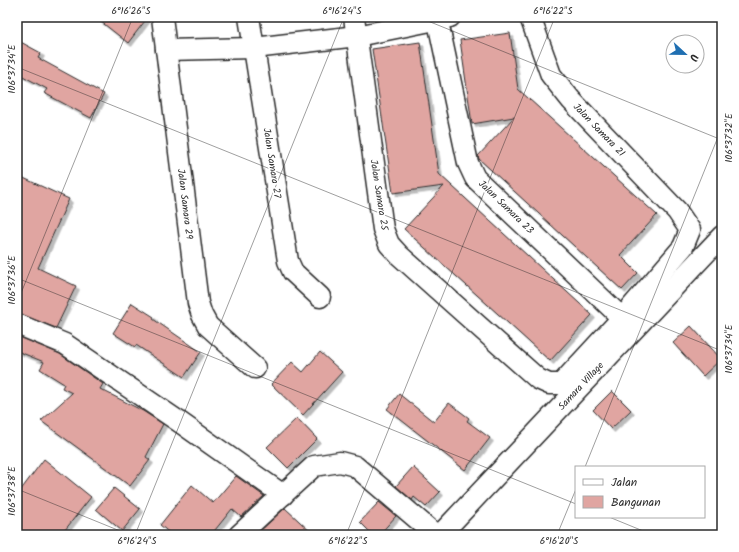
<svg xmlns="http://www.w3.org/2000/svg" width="739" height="552" viewBox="0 0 739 552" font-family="Kalam,sans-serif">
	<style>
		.building { fill: #e0a5a1; stroke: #2b2b2b; filter: url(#shadow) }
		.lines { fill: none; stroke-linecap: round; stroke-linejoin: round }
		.minor-casing { stroke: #2b2b2b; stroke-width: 23 }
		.minor { stroke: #fff; stroke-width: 20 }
		.ticks { fill: none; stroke: #2b2b2b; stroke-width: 1; stroke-opacity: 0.45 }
		.labels { text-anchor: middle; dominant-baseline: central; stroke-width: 3.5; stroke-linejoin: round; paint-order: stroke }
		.street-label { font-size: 10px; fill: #2b2b2b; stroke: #fff }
		.neatline { fill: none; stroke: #2b2b2b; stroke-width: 1.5 }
		.ticks-label { font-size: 10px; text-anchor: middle; fill: #2b2b2b }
	</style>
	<defs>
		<filter id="shadow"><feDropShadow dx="3.5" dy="3.5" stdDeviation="0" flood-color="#0004"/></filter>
	</defs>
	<rect width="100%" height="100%" fill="#fff"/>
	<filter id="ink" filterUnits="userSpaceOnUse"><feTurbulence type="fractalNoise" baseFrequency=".025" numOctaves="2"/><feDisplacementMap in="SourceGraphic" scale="8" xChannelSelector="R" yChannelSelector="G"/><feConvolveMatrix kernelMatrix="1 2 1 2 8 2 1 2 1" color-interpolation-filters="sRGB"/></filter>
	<g filter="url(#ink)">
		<g class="building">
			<path d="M95 17H148L128 43Z"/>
			<path d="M510 33 518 89 657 215 620 255 638 273 622 290 479 159 478 156 514 117 472 124 460 40Z"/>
			<path d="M17 40 41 53 38 58 104 94 91 118 44 93 47 89 17 73Z"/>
			<path d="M420 42 439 174 592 315 550 361 404 229 444 186 393 193 372 49Z"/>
			<path d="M17 175 69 199 38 268 76 286 56 328 17 313Z"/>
			<path d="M132 303 154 317 153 319 201 352 184 377 136 345 135 347 113 333Z"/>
			<path d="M691 326 721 359 703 376 673 343Z"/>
			<path d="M17 336 60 354 103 384 100 389 143 411 163 424 146 457 150 460 130 486 41 421 72 393 62 388 64 384 40 369 44 362 17 351Z"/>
			<path d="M320 352 342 372 303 415 271 384 292 362 303 372Z"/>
			<path d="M612 391 631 410 611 429 593 410Z"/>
			<path d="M399 394 434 422 449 403 469 418 467 421 490 438 465 470 387 409Z"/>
			<path d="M297 418 317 439 288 468 267 447Z"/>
			<path d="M44 459 91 497 61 535H25L17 529V495Z"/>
			<path d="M413 467 440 492 426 507 414 497 412 500 396 486Z"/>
			<path d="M236 476 264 496 241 517 232 509 211 535H172L160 525 192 485 213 503Z"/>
			<path d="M114 488 140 509 122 531 96 509Z"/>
			<path d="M379 502 396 516 379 535H373L360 522Z"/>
			<path d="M285 508 314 535H261L258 533Z"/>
		</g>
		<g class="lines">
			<g class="minor-casing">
				<g id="minor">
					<path d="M162 17 198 303 202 315 208 326 255 368"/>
					<path d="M249 17 288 261 293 272 320 297"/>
					<path d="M354 17 383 229 389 244 399 255 538 379 549 384H561L622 318 683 247 690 230 677 211 571 100 551 75 530 17"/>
					<path d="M437 17 468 163 475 178 622 318"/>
					<path d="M166 50 254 48 357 36 450 17"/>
					<path d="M17 324 65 344 181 423 283 495"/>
					<path d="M239 535 314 466 340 462 355 466 436 535"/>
					<path d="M440 535 722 236"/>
				</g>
			</g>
			<use href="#minor" class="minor"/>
		</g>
	</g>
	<path class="ticks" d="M418 17 722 140M17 67 722 351M17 278 576 504M17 303 133 17M585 467 722 127M17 489 130 535M609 517 653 535M135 535 344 17M346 535 555 17M557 535 576 489"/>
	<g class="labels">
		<g class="street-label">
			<text transform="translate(599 130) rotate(46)">Jalan Samara 21</text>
			<text transform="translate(272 163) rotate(81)">Jalan Samara 27</text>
			<text transform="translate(379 195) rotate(81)">Jalan Samara 25</text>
			<text transform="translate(185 204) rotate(83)">Jalan Samara 29</text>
			<text transform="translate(506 207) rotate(44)">Jalan Samara 23</text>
			<text transform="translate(581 386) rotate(-47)">Samara Village</text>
		</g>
	</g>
	<rect width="739" height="552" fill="none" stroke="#fff" stroke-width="44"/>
	<rect x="575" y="466" width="130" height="52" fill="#ffffff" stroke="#aaaaaa"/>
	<rect x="583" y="479" width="20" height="6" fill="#ffffff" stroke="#aaaaaa"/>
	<text x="611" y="486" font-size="12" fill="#2b2b2b">Jalan</text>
	<rect x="583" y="496" width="20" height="12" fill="#e0a5a1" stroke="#aaaaaa"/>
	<text x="611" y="506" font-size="12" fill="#2b2b2b">Bangunan</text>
	<g transform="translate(685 54) rotate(112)"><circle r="19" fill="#ffffff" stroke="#aaaaaa"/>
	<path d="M0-3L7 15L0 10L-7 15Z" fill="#1f6fb2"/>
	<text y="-6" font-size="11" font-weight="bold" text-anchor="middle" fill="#2b2b2b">U</text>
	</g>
	<rect x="22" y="22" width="695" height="508" class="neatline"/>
	<g class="ticks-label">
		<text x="131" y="14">6°16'26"S</text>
		<text x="342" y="14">6°16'24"S</text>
		<text x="553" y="14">6°16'22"S</text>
		<text transform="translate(11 69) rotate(-90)" y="4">106°37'34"E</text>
		<text transform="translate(728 138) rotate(-90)" y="4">106°37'32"E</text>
		<text transform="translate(11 280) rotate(-90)" y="4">106°37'36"E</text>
		<text transform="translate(728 349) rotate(-90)" y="4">106°37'34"E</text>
		<text transform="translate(11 491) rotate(-90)" y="4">106°37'38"E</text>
		<text x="137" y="544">6°16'24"S</text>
		<text x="348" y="544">6°16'22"S</text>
		<text x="559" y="544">6°16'20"S</text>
	</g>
</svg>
